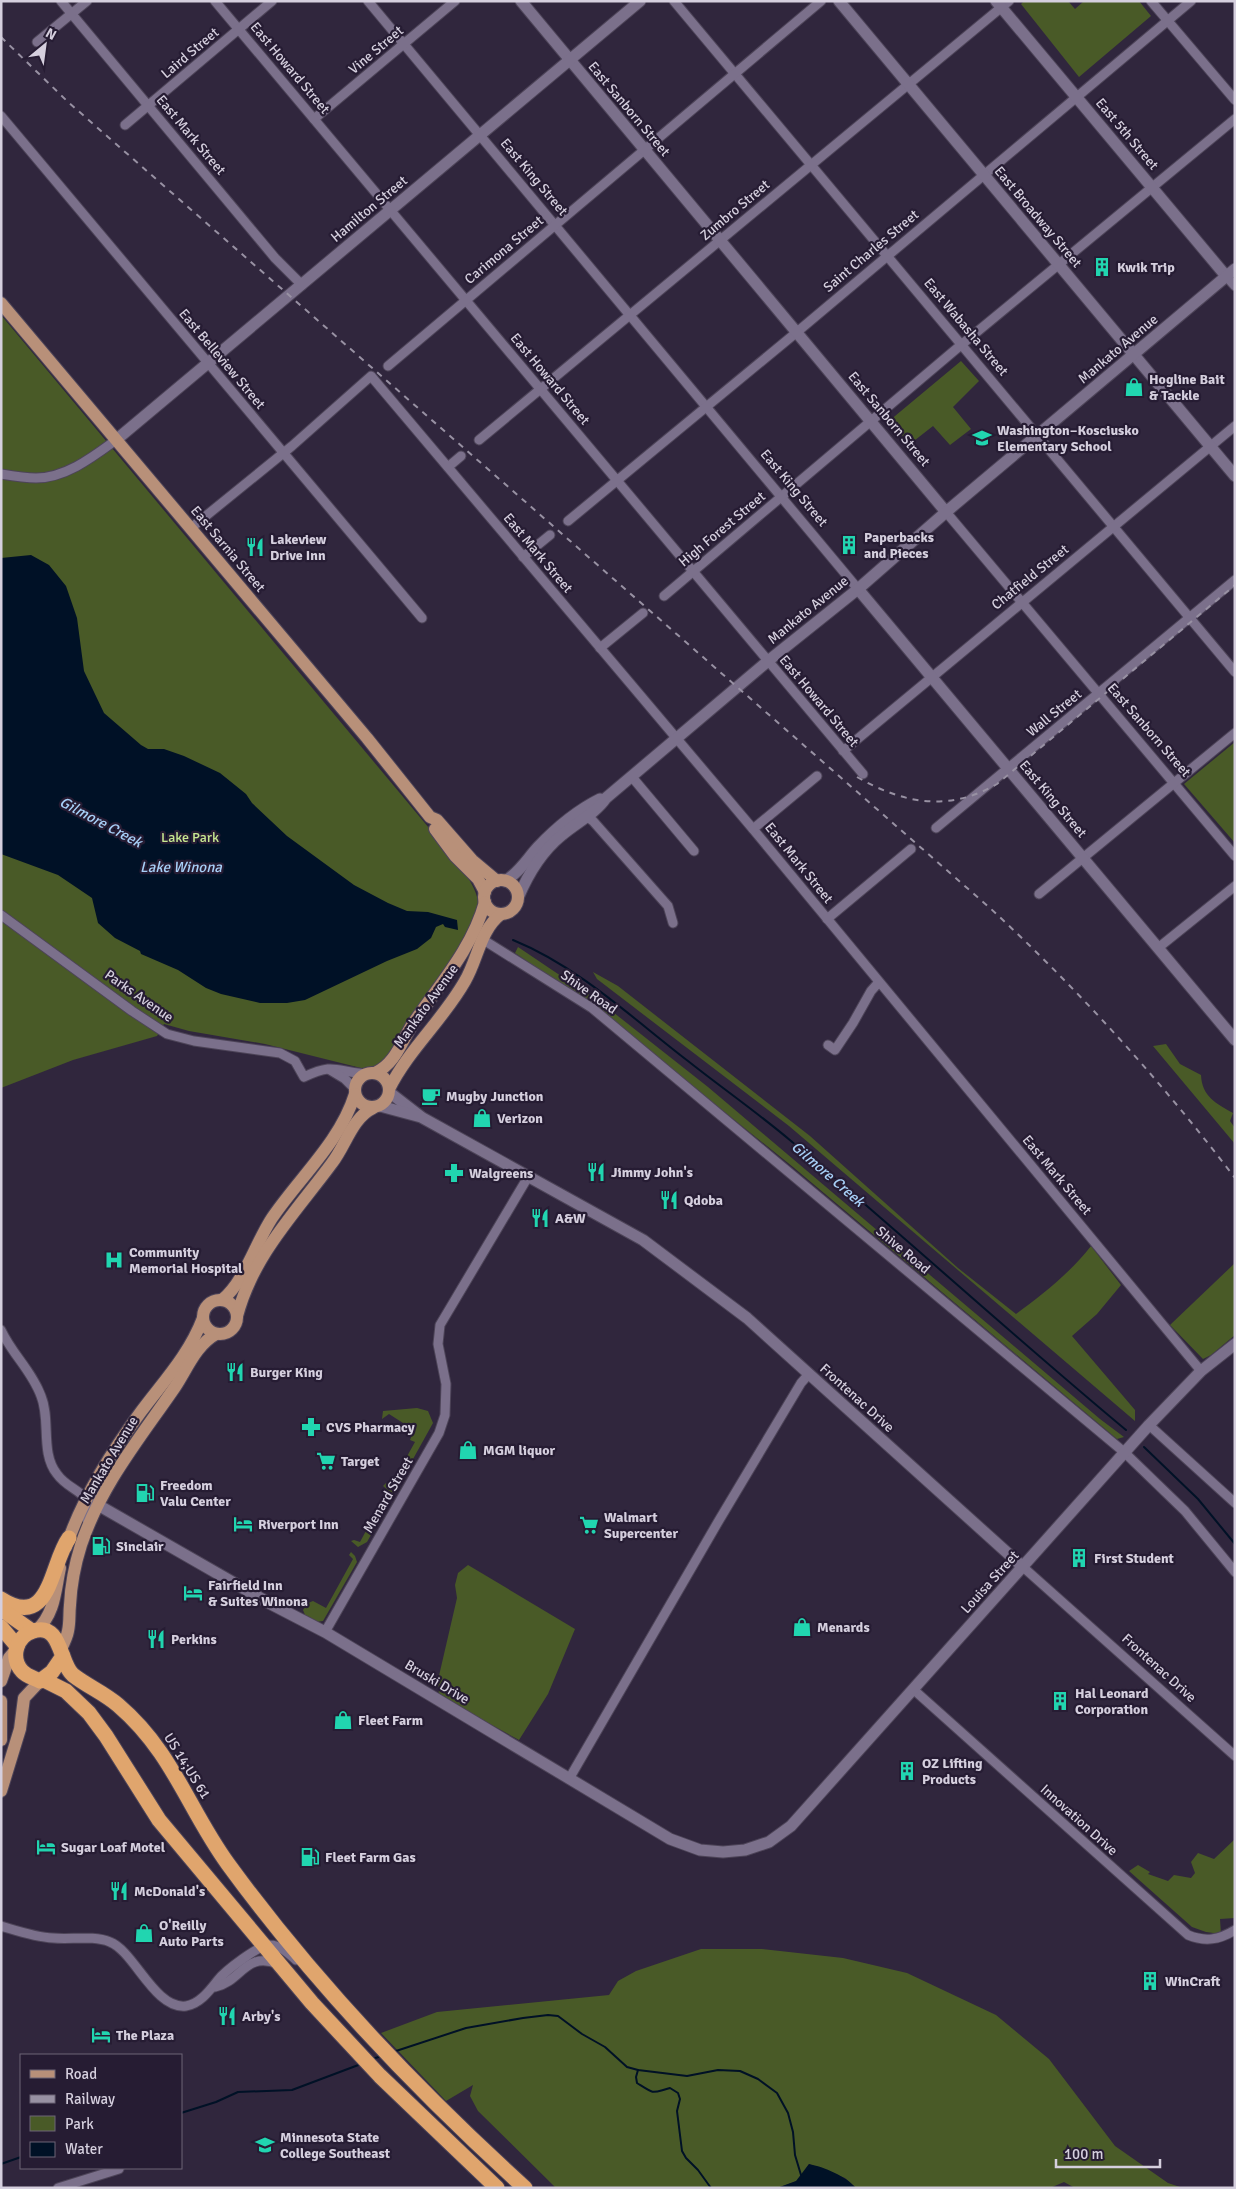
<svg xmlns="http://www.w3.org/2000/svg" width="1236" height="2189" viewBox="0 0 1236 2189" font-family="Signika,sans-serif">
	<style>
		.green { fill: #495a27 }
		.water { fill: #001126 }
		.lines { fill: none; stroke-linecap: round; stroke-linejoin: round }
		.stream { stroke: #001126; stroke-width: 2 }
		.street-casing { stroke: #4d4458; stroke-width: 11 }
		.secondary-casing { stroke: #4d4458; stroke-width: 13 }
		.primary-casing { stroke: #4d4458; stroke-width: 14 }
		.highway-casing { stroke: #4d4458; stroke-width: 17 }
		.street { stroke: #7b708b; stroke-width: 9 }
		.secondary { stroke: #7b708b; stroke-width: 11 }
		.primary { stroke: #b89079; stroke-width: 12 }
		.highway { stroke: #e0a56d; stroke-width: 15 }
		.rail { stroke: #9891a3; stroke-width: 2; stroke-dasharray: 6 6; stroke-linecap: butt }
		.labels { text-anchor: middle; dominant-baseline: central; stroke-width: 4.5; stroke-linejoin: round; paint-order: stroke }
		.street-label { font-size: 14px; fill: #d5cfde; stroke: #261c33 }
		.poi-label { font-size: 14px; font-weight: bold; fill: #d5cfde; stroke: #261c33; text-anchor: start }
		.park-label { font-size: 14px; fill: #c7e891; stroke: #261c33 }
		.water-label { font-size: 15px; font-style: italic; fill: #a7cff7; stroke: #261c33 }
	</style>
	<rect width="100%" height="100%" fill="#30263d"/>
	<g class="green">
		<path d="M1024 1H1068L1075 9 1084 1H1139L1151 16 1079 77 1021 4Z"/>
		<path d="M1 315 439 840C451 855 475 881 478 901 481 929 402 1034 383 1063L376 1067 365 1069 265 1044 189 1031 164 1024 157 1036 73 1060 1 1088Z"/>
		<path d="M961 361 979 381 953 407 971 429 950 445 933 426 910 444 889 421Z"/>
		<path d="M1235 742V843L1184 784Z"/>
		<path d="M518 947 604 1005 708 1087 1100 1419 1124 1437 1117 1439 793 1167 595 1008 515 953Z"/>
		<path d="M593 972 618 986 810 1136 958 1268 1016 1314C1042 1295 1071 1272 1091 1246L1121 1285 1097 1314 1072 1336 1135 1410V1421L789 1126 597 979Z"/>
		<path d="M1166 1044 1180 1064 1201 1075C1202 1097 1216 1103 1233 1113L1230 1121 1235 1128V1144L1153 1046Z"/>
		<path d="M1235 1263V1335L1211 1355 1203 1359 1170 1325Z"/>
		<path d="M417 1408 428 1411 433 1423 367 1542 358 1547 351 1541 354 1540 360 1542 388 1490 383 1486 386 1483 391 1485 415 1442 410 1440 414 1430 389 1414 382 1419 383 1411Z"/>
		<path d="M351 1552 355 1556 357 1562 323 1621 316 1622 305 1615 303 1610 308 1603 313 1601 326 1608 353 1559 349 1555Z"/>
		<path d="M468 1565 575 1629 548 1694 519 1740 439 1696 438 1680 457 1598 455 1585 458 1573Z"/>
		<path d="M1235 1839V1918L1220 1919 1221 1934 1206 1932 1192 1927 1129 1871 1138 1865 1150 1872 1148 1874 1168 1881 1174 1875 1191 1878 1195 1873 1191 1862 1198 1853 1214 1859Z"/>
		<path d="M701 1949H762L843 1958 907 1973 996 2015 1049 2059 1115 2146 1168 2183 1183 2188H1075L1064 2182 1050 2188H856L845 2178 809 2164 797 2181 777 2188H556L478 2111 470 2096 473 2085 446 2101 381 2033 437 2012 609 1995 618 1981 636 1971Z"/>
	</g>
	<g class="water">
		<path d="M31 555 49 565 66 586 77 618 84 671 104 713 141 745 148 749H164L184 756 220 773 246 794 252 803 287 836 354 885 388 903 407 911 428 912 457 920 458 930 445 927 443 924 436 927 431 938 417 949 387 961 305 1000 287 1003H260L221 994 206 988 178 970 141 954 140 951 115 938 98 923 92 898 58 875 1 854V558Z"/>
		<path d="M809 2164C824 2167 846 2176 856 2188H777L796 2181Z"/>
	</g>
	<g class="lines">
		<g class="stream">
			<path d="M513 940C579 967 632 1018 688 1061 722 1088 758 1113 791 1141 904 1236 1013 1336 1126 1430"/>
			<path d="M1144 1447 1198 1499 1235 1544"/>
			<path d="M393 2052 466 2028 523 2018 548 2015 558 2016 582 2034 605 2047 627 2067 638 2070 687 2076 718 2070 740 2071 758 2079 777 2093 788 2113 793 2132 795 2155 801 2175"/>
			<path d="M372 2059 382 2056"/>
			<path d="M638 2070 636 2077 637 2083C656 2095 651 2093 670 2088L678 2093 680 2099 677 2111 682 2151 686 2158 698 2170 711 2188"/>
			<path d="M181 2113 216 2102 238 2092 292 2090 361 2064"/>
			<path d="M1 2164 21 2157"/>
		</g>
		<g class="street-casing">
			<g id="street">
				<path d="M61 1 275 258 302 285"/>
				<path d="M215 1 863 774"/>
				<path d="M368 1 858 589"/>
				<path d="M674 1 1235 672"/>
				<path d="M1151 1 1235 100"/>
				<path d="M37 42 87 1"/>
				<path d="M1 116 422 618"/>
				<path d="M314 119 455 1"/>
				<path d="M125 125 272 1"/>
				<path d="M1226 276 1235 286"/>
				<path d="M388 366 821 1"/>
				<path d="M479 440 1009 1"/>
				<path d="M448 467 461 456"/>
				<path d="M1 474C13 476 25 478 36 478 66 478 94 456 116 440"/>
				<path d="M946 512 1235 856"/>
				<path d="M568 521 797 332 1191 1"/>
				<path d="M191 528 292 446 371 376 753 829 1201 1371"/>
				<path d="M523 557 550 535"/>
				<path d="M664 596 955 350 1235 119"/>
				<path d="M600 648 643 613"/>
				<path d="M843 751 1235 426"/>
				<path d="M632 777 694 851"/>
				<path d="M586 816 593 821 668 906 673 923"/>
				<path d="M936 828 1235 580"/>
				<path d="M753 829 817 776"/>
				<path d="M1039 894 1235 733"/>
				<path d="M1 915 132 1011 167 1034 194 1041 280 1053 295 1061 304 1077C336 1062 335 1072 366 1074"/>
				<path d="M827 919 911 849"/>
				<path d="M482 939 592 1008 1124 1452 1185 1511 1235 1572"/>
				<path d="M1158 948 1235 886"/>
				<path d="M828 1045 835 1050 853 1023 871 991 879 982"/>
				<path d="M330 1070 345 1079 355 1089"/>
				<path d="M1 1330C12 1354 32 1371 41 1396 51 1420 40 1453 57 1474 70 1493 96 1491 87 1520"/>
				<path d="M1149 1425 1235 1503"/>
				<path d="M1023 1567 1235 1756"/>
				<path d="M325 1632 439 1433 445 1415 446 1384 438 1344 440 1325 528 1177"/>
				<path d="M914 1690 1188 1935C1205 1942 1219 1940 1235 1930"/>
				<path d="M569 1779 718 1522 801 1383 808 1375"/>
				<path d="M1 1926C18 1931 35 1937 53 1938 70 1940 93 1935 110 1942 134 1951 155 2010 186 2006 200 2004 210 1990 218 1980 225 1971 260 1944 270 1945 280 1945 289 1954 296 1960"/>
				<path d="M215 1987C242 1981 245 1951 278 1964"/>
				<path d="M58 2188 119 2169"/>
			</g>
		</g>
		<g class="secondary-casing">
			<g id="secondary">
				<path d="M521 1 946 512"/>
				<path d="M839 1 1235 476"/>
				<path d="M996 1 1226 276"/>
				<path d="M116 440 640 1"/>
				<path d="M858 589 1235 1040"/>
				<path d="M505 881C519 873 527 859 538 847 556 828 576 811 600 799"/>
				<path d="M518 898C528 874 541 852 562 835 576 823 596 813 606 798L768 661 858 589 946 512 1235 269"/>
				<path d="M389 1092 420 1116"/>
				<path d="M380 1106 421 1117 643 1240 747 1318 1023 1567"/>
				<path d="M105 1476 97 1492 98 1505 269 1603 325 1632 670 1839 700 1850 723 1852 745 1850 769 1842 791 1826 1149 1425 1201 1371 1235 1344"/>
			</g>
		</g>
		<g class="primary-casing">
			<g id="primary">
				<path d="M1 303 367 738 430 817 437 820 472 860 497 881"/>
				<path d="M435 829 455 856 478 879 485 892"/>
				<circle cx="501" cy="897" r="17"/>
				<circle cx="372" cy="1090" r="17"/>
				<path d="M375 1073C395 1064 401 1043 412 1025 439 985 472 949 485 902"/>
				<path d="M389 1089C409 1049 443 1020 465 981 478 959 480 930 501 914"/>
				<circle cx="220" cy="1317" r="17"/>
				<path d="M222 1300C245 1281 255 1244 272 1218 299 1178 340 1142 355 1094"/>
				<path d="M237 1316C253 1255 296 1212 332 1163 346 1145 352 1118 373 1108"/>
				<path d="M66 1547C82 1499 110 1454 140 1413 163 1382 189 1355 203 1318"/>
				<path d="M37 1630C55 1613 55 1591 60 1568"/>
				<path d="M61 1649C64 1643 67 1637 68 1631 70 1622 69 1614 70 1605 71 1584 75 1564 81 1545 101 1485 140 1438 175 1387 187 1369 196 1345 216 1334"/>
				<path d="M1 1681 9 1658 15 1651"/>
				<path d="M1 1701V1740"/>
				<path d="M1 1791 20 1729 24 1698 40 1681"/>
			</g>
		</g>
		<g class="highway-casing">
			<g id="highway">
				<path d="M1 1599C51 1631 50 1564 69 1538"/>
				<path d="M1 1609 32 1631"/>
				<path d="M1 1627 17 1646"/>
				<path d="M63 1656 52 1672 40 1681C34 1678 26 1676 22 1671 10 1658 16 1636 33 1631 62 1622 59 1663 73 1675 87 1686 104 1693 118 1705 173 1752 188 1809 228 1864 314 1982 417 2090 525 2188"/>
				<path d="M44 1680 66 1691 89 1713 106 1736 159 1820 312 2003 380 2076 497 2188"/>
			</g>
		</g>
		<use href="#street" class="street"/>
		<use href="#secondary" class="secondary"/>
		<use href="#primary" class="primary"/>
		<use href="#highway" class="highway"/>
		<g class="rail">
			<path d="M1 37 67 101 108 137 990 908C1080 991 1161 1081 1235 1178"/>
			<path d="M857 777C904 804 949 812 997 784L1235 585"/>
		</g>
	</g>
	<defs>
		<g id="building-bare" transform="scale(1.5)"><path d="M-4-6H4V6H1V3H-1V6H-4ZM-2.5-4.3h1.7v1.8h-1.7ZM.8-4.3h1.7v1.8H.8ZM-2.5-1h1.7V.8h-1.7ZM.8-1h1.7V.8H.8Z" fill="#21d5b0" stroke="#261c33" stroke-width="2.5" paint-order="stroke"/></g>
		<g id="shop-bare" transform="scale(1.5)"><path d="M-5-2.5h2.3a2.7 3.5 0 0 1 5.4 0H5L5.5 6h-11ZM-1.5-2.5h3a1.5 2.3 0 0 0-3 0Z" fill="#21d5b0" stroke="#261c33" stroke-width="2.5" paint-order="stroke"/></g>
		<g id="school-bare" transform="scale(1.5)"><path d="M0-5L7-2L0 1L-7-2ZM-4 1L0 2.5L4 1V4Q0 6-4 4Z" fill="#21d5b0" stroke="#261c33" stroke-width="2.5" paint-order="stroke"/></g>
		<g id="restaurant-bare" transform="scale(1.5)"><path d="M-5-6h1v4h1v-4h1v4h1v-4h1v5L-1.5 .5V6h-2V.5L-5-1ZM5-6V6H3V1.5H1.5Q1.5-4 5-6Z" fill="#21d5b0" stroke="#261c33" stroke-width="2.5" paint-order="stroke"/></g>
		<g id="cafe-bare" transform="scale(1.5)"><path d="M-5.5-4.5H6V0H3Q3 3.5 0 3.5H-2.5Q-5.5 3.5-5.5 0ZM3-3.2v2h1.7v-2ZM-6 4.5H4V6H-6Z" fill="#21d5b0" stroke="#261c33" stroke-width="2.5" paint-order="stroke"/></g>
		<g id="pharmacy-bare" transform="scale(1.5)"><path d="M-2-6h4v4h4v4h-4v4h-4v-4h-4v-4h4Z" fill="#21d5b0" stroke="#261c33" stroke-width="2.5" paint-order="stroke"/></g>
		<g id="hospital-bare" transform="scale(1.5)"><path d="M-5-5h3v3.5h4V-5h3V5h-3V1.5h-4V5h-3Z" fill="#21d5b0" stroke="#261c33" stroke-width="2.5" paint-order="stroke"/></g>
		<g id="supermarket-bare" transform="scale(1.5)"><path d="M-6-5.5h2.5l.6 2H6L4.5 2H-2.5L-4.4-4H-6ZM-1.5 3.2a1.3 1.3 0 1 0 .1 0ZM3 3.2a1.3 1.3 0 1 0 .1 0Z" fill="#21d5b0" stroke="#261c33" stroke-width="2.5" paint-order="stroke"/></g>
		<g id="fuel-bare" transform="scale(1.5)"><path d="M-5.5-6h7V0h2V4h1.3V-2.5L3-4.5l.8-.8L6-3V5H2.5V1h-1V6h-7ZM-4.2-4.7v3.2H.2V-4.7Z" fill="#21d5b0" stroke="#261c33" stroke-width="2.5" paint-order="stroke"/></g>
		<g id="hotel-bare" transform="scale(1.5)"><path d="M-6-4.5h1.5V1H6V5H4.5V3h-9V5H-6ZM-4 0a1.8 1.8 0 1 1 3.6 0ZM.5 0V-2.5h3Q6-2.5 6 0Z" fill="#21d5b0" stroke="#261c33" stroke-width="2.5" paint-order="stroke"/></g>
		<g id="university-bare" transform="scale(1.5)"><path d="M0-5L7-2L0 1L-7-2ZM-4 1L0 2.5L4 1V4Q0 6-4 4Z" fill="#21d5b0" stroke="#261c33" stroke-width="2.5" paint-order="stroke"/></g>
	</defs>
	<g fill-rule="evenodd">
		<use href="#building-bare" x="1102" y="267"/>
		<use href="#shop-bare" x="1134" y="387"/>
		<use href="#school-bare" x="982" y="438"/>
		<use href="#building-bare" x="849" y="545"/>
		<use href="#restaurant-bare" x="255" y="547"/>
		<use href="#cafe-bare" x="431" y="1096"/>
		<use href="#shop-bare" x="482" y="1118"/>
		<use href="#restaurant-bare" x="596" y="1172"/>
		<use href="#pharmacy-bare" x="454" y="1173"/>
		<use href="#restaurant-bare" x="669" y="1200"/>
		<use href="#restaurant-bare" x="540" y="1218"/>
		<use href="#hospital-bare" x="114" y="1260"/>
		<use href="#restaurant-bare" x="235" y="1372"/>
		<use href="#pharmacy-bare" x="311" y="1427"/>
		<use href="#shop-bare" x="468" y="1450"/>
		<use href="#supermarket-bare" x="326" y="1461"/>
		<use href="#fuel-bare" x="145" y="1493"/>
		<use href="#hotel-bare" x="243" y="1524"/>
		<use href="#supermarket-bare" x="589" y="1525"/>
		<use href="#fuel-bare" x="101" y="1546"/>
		<use href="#building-bare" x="1079" y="1558"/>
		<use href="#hotel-bare" x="193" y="1593"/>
		<use href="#shop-bare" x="802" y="1627"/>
		<use href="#restaurant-bare" x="156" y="1639"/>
		<use href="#building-bare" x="1060" y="1701"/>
		<use href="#shop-bare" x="343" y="1720"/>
		<use href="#building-bare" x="907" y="1771"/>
		<use href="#hotel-bare" x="46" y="1847"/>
		<use href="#fuel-bare" x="310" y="1857"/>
		<use href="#restaurant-bare" x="119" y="1891"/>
		<use href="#shop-bare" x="144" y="1933"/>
		<use href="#building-bare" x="1150" y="1981"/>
		<use href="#restaurant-bare" x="227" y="2016"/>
		<use href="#hotel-bare" x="101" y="2035"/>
		<use href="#university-bare" x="265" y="2145"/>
	</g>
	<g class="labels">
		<g class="street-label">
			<text transform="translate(376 50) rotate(-40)">Vine Street</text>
			<text transform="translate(190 53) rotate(-40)">Laird Street</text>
			<text transform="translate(290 68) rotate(50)">East Howard Street</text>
			<text transform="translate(629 109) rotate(50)">East Sanborn Street</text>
			<text transform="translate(1127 134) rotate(50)">East 5th Street</text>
			<text transform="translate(191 135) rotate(50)">East Mark Street</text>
			<text transform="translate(534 177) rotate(50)">East King Street</text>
			<text transform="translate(369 209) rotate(-40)">Hamilton Street</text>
			<text transform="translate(735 210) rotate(-40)">Zumbro Street</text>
			<text transform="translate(1038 217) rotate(50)">East Broadway Street</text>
			<text transform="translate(504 250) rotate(-40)">Carimona Street</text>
			<text transform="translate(871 251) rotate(-40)">Saint Charles Street</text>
			<text transform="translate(966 327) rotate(50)">East Wabasha Street</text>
			<text transform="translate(1118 349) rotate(-40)">Mankato Avenue</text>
			<text transform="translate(222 359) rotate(50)">East Belleview Street</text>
			<text transform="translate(550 379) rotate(50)">East Howard Street</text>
			<text transform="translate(889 419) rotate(50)">East Sanborn Street</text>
			<text transform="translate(794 488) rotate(50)">East King Street</text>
			<text transform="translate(722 529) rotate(-40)">High Forest Street</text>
			<text transform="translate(228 549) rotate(50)">East Sarnia Street</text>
			<text transform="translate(538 553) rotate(50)">East Mark Street</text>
			<text transform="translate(1030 577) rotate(-39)">Chatfield Street</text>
			<text transform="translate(808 610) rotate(-39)">Mankato Avenue</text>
			<text transform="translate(819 701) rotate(50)">East Howard Street</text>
			<text transform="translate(1054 713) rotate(-39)">Wall Street</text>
			<text transform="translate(1149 730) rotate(49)">East Sanborn Street</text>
			<text transform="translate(1053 799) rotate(50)">East King Street</text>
			<text transform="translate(799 863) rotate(51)">East Mark Street</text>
			<text transform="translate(589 992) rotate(35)">Shive Road</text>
			<text transform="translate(139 996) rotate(35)">Parks Avenue</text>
			<text transform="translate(426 1006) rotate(-54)">Mankato Avenue</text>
			<text transform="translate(1057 1175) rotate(50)">East Mark Street</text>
			<text transform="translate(903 1250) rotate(40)">Shive Road</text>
			<text transform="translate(857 1398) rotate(42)">Frontenac Drive</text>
			<text transform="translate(109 1460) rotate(-59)">Mankato Avenue</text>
			<text transform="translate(388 1495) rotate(-60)">Menard Street</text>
			<text transform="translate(990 1582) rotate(-48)">Louisa Street</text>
			<text transform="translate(1159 1668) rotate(42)">Frontenac Drive</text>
			<text transform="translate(437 1682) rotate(31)">Bruski Drive</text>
			<text transform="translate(187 1766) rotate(58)">US 14;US 61</text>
			<text transform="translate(1079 1820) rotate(42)">Innovation Drive</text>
		</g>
		<g class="poi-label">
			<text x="1117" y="267">Kwik Trip</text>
			<text x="1149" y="379">Hogline Bait<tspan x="1149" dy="16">&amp; Tackle</tspan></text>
			<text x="997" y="430">Washington–Kosciusko<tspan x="997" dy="16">Elementary School</tspan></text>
			<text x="864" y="537">Paperbacks<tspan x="864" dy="16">and Pieces</tspan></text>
			<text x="270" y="539">Lakeview<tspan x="270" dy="16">Drive Inn</tspan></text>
			<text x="446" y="1096">Mugby Junction</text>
			<text x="497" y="1118">Verizon</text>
			<text x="611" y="1172">Jimmy John's</text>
			<text x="469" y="1173">Walgreens</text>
			<text x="684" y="1200">Qdoba</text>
			<text x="555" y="1218">A&amp;W</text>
			<text x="129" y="1252">Community<tspan x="129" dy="16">Memorial Hospital</tspan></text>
			<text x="250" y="1372">Burger King</text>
			<text x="326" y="1427">CVS Pharmacy</text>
			<text x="483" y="1450">MGM liquor</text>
			<text x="341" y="1461">Target</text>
			<text x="160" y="1485">Freedom<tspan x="160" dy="16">Valu Center</tspan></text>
			<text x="604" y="1517">Walmart<tspan x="604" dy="16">Supercenter</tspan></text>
			<text x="258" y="1524">Riverport Inn</text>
			<text x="116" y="1546">Sinclair</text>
			<text x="1094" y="1558">First Student</text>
			<text x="208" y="1585">Fairfield Inn<tspan x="208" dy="16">&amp; Suites Winona</tspan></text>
			<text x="817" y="1627">Menards</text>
			<text x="171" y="1639">Perkins</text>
			<text x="1075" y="1693">Hal Leonard<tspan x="1075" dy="16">Corporation</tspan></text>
			<text x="358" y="1720">Fleet Farm</text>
			<text x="922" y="1763">OZ Lifting<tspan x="922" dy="16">Products</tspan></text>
			<text x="61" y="1847">Sugar Loaf Motel</text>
			<text x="325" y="1857">Fleet Farm Gas</text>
			<text x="134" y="1891">McDonald's</text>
			<text x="159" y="1925">O'Reilly<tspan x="159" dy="16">Auto Parts</tspan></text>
			<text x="1165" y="1981">WinCraft</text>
			<text x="242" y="2016">Arby's</text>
			<text x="116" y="2035">The Plaza</text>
			<text x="280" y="2137">Minnesota State<tspan x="280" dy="16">College Southeast</tspan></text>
		</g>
		<g class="park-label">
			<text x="190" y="837">Lake Park</text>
		</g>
		<g class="water-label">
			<text transform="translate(101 822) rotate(28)">Gilmore Creek</text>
			<text x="181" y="867">Lake Winona</text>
			<text transform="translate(828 1174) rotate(41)">Gilmore Creek</text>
		</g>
	</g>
	<rect width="1236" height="2189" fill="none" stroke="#d5cfde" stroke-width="5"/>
	<rect x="20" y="2054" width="162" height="115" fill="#261c33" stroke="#6c6477"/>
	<rect x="30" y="2070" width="25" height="8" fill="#b89079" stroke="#6c6477"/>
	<text x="65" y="2079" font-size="15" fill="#d5cfde">Road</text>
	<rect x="30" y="2095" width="25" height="8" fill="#9891a3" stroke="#6c6477"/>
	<text x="65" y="2104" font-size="15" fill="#d5cfde">Railway</text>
	<rect x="30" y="2116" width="25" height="15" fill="#495a27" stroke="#6c6477"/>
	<text x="65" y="2129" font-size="15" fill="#d5cfde">Park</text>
	<rect x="30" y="2142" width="25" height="15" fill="#001126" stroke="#6c6477"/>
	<text x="65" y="2154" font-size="15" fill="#d5cfde">Water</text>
	<g transform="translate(45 45) rotate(29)" stroke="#261c33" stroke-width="4" paint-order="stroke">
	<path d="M0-4L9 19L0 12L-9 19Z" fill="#d5cfde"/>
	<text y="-8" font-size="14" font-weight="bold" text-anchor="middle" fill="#d5cfde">N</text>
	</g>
	<path d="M1056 2159v8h104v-8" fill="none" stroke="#d5cfde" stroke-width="2.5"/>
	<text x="1064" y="2159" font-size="15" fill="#d5cfde" stroke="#261c33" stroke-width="4" paint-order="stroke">100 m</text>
</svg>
